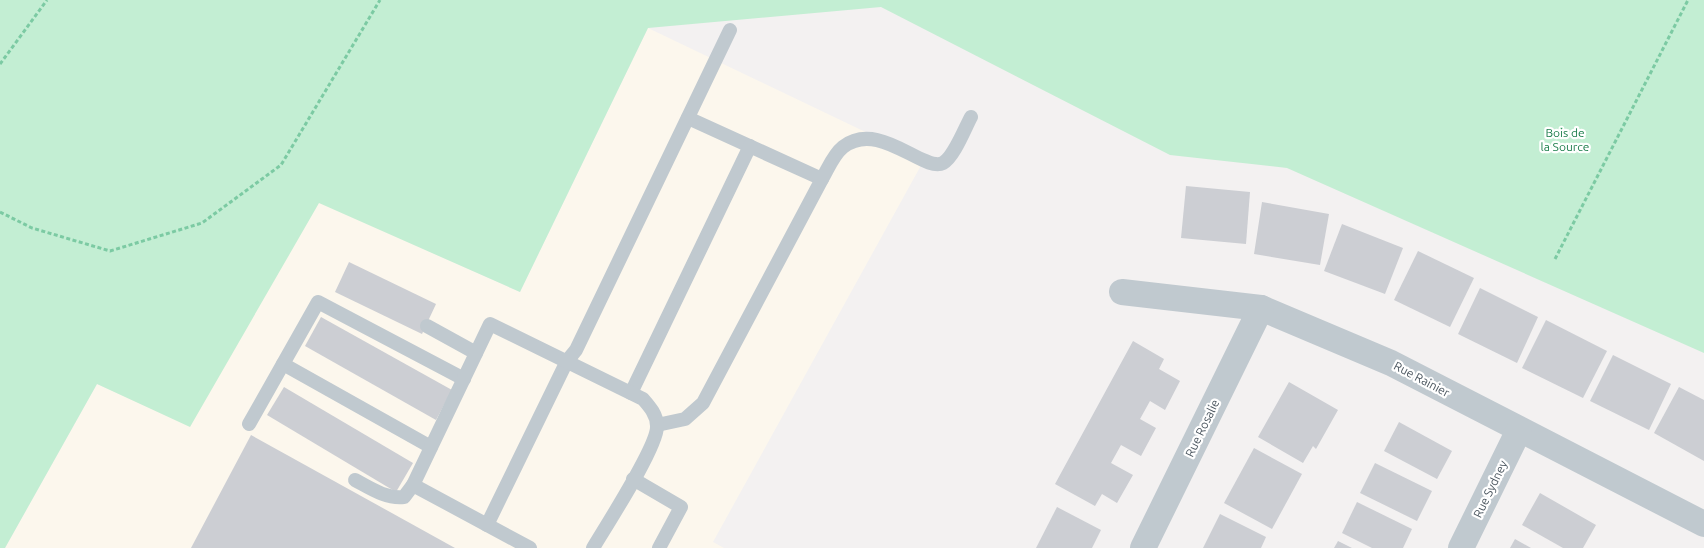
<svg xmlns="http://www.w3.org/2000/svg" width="1704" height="548" viewBox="0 0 1704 548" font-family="Ubuntu,sans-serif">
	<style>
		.commercial { fill: #fcf7ed }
		.green { fill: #c3eed3 }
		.building { fill: #ccced3 }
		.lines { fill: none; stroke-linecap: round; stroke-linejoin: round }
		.path { stroke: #7ccaa3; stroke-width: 3; stroke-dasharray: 4 2.5; stroke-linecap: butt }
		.lane { stroke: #c0c9cf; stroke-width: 14 }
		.street { stroke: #c0c9cf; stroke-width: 26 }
		.labels { text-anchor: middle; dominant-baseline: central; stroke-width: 4.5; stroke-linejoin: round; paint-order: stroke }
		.park-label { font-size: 12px; fill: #1c7d4b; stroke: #fff }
		.street-label { font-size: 12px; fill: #4a555e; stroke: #fff }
	</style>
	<rect width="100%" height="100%" fill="#f3f1f1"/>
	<path class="commercial" d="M648 28 924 160 713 542 724 548H5L97 384 190 426 319 202 520 292Z"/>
	<path class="green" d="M0 0H1704V353L1287 168 1170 155 881 7 648 28 520 292 319 203 190 427 97 384 5 548H0Z"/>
	<g class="building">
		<path d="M1186 186 1250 192 1246 244 1181 238Z"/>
		<path d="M1262 202 1329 214 1320 265 1254 254Z"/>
		<path d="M1342 224 1403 248 1385 294 1324 271Z"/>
		<path d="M1418 251 1474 278 1450 327 1394 300Z"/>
		<path d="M349 262 436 304 422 334 335 292Z"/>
		<path d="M1480 288 1538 317 1517 363 1458 334Z"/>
		<path d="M321 317 452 390 436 420 305 346Z"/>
		<path d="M1546 320 1607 351 1583 398 1522 368Z"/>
		<path d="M1133 341 1164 359 1159 369 1180 381 1165 410 1150 401 1140 419 1156 428 1141 456 1121 445 1111 463 1133 475 1117 503 1102 494 1095 506 1055 484Z"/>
		<path d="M1613 355 1671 384 1649 430 1590 401Z"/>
		<path d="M1289 382 1338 410 1316 449 1313 446 1303 463 1258 437Z"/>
		<path d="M284 387 413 463 396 492 267 415Z"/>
		<path d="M1679 387 1704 400V461L1654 433Z"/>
		<path d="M1399 422 1452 451 1437 479 1384 451Z"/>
		<path d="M251 435 455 548H191Z"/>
		<path d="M1254 448 1302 474 1272 529 1224 503Z"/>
		<path d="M1375 463 1432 491 1417 521 1360 493Z"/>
		<path d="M1540 493 1596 525 1583 548H1563L1522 525Z"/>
		<path d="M1357 502 1412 529 1403 548H1372L1342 533Z"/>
		<path d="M1057 507 1101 530 1092 548H1036Z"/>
		<path d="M1220 514 1266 537 1261 548H1203Z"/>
		<path d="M1515 539 1531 548H1510Z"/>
		<path d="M1338 541 1352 548H1334Z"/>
	</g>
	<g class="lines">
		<g class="path">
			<path d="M0 64 47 0"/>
			<path d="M0 212 32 228 110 251 202 223 281 165 380 0"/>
			<path d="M1555 259 1688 0"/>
		</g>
		<g class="lane">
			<path d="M688 118 822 179"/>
			<path d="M427 326 476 353"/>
			<path d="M283 364 431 447"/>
			<path d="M631 393 750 146"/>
			<path d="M249 424 318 302 464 379"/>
			<path d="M657 425 685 419 703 403 822 179C828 169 833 155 843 147 879 119 924 173 943 163 954 157 965 128 971 117"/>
			<path d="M633 479 681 507 659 548"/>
			<path d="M355 480C370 488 386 499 404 497L413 485"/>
			<path d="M487 525 567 361 576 350 730 30"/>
			<path d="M530 548 413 485 490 324 643 399C650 407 657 415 657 426 658 446 606 526 593 548"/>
		</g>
		<g class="street">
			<path d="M1122 292 1261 308 1391 363 1704 524"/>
			<path d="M1143 548 1261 308"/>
			<path d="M1461 548 1519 430"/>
		</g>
	</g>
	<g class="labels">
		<g class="park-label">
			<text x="1565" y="132">Bois de<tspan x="1565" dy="14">la Source</tspan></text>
		</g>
		<g class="street-label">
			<text transform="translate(1422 379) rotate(28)">Rue Rainier</text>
			<text transform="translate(1202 428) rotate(-64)">Rue Rosalie</text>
			<text transform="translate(1490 489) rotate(-64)">Rue Sydney</text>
		</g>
	</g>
</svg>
